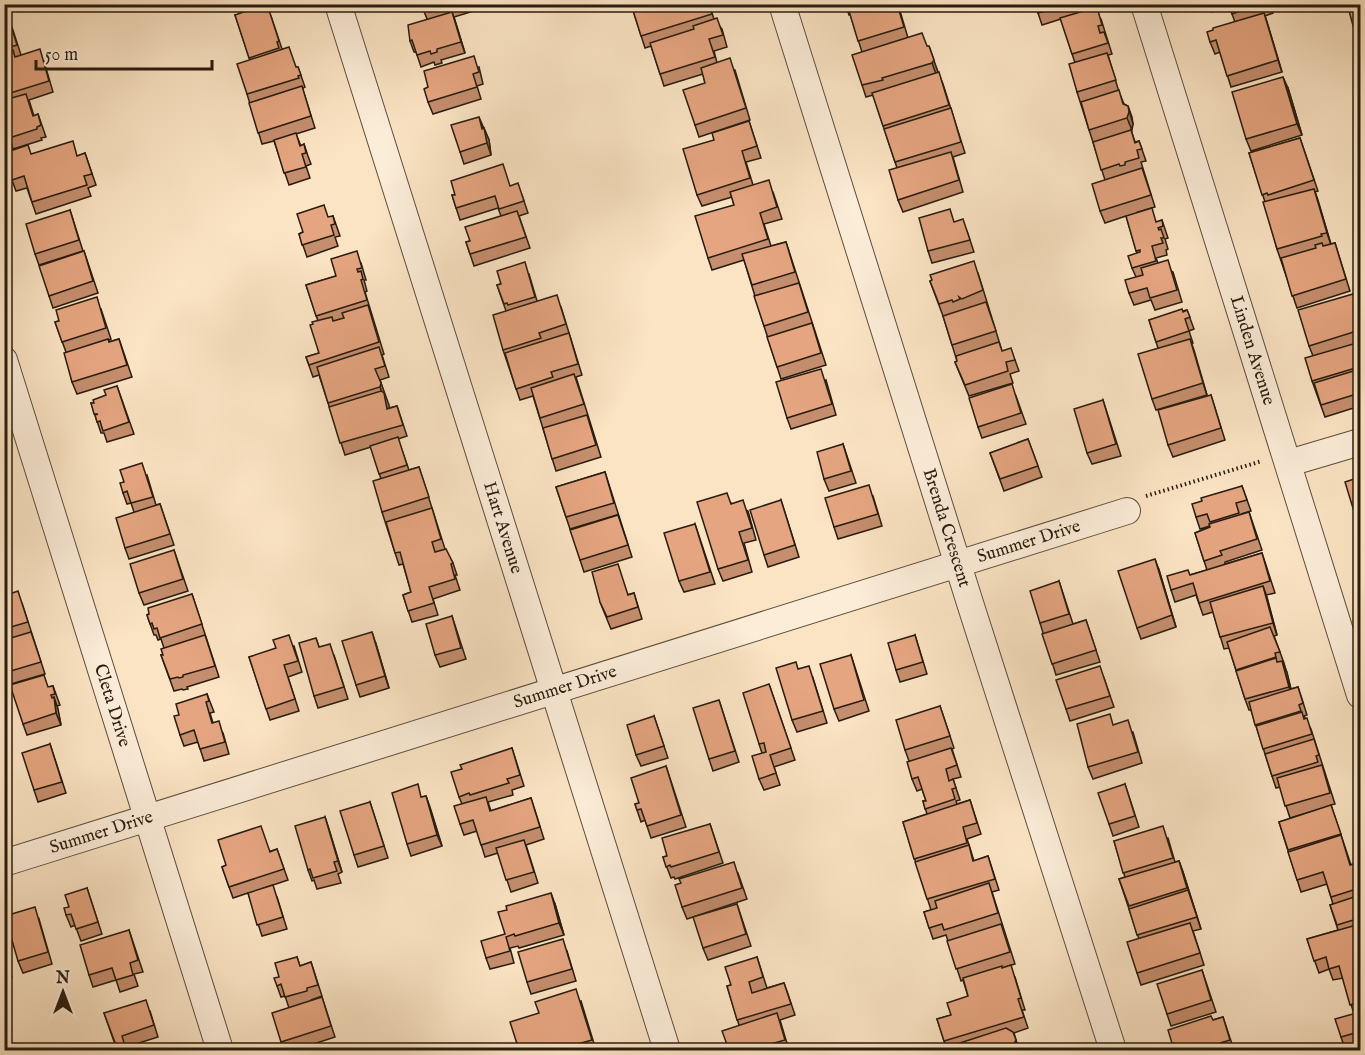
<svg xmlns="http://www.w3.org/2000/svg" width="1365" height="1055" viewBox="0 0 1365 1055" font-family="'IM FELL English',serif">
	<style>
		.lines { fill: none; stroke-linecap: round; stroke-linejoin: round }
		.minor-casing { stroke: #5d4e3c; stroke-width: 28 }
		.path { stroke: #281c0f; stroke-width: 4; stroke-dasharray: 1.5 3; stroke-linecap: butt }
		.minor { stroke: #fcedd9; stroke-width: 26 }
		.wall { fill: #c58e6e; stroke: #281c0f; stroke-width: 1.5 }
		.shaded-wall { fill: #a0745a; stroke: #281c0f; stroke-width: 1.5 }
		.building { fill: #e5a580; stroke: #281c0f; stroke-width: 1.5 }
		.labels { text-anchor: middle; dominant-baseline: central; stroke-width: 4.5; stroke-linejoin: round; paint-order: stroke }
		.street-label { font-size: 18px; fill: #281c0f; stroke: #fcedd9 }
	</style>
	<rect width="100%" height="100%" fill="#fbe4c4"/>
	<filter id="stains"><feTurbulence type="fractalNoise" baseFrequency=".00333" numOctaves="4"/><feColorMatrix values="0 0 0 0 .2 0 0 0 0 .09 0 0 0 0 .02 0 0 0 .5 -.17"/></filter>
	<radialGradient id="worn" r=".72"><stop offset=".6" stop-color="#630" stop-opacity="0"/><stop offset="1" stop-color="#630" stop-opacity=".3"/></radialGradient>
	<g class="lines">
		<g class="minor-casing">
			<g id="minor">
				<path id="s1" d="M338 4 667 1050"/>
				<path id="s2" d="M782 4 970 603 1113 1050"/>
				<path id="s3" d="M1144 4 1360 695"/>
				<path id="s4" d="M4 360 220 1050"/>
				<path d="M1289 463 1360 442"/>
				<path id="s5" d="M4 863 1127 511"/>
			</g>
		</g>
		<path class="path" d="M1146 496 1262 461"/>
		<use href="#minor" class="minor"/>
	</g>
	<g class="wall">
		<path d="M227 4H250L229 11Z"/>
		<path d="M401 4H415L403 8Z"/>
		<path d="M421 4H475L477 10 454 17 465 53 441 60 442 63 435 65 434 62 421 67 416 52H414L410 41 427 19Z"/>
		<path d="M631 4H714L715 8 711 10 714 19 722 29 727 47 714 51 717 63 735 70 750 120 699 137 695 125 705 83 703 74 664 86 651 46 645 48Z"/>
		<path d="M845 4H898L908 38 927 46 943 84 965 153 953 157 963 192 903 212 898 200 897 168 873 95 866 97 862 85V52L850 14 849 15Z"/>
		<path d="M1035 4H1087L1088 10 1101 19 1112 54 1108 55 1119 92 1124 104 1128 106 1132 117 1133 124 1131 130 1135 142 1139 141 1146 161 1141 162 1155 207 1138 212 1157 222 1162 220 1168 238 1165 239 1168 249 1166 250 1167 255 1156 258 1158 263 1173 272 1182 302 1155 310 1151 300 1134 305 1129 293 1136 277 1132 268 1137 253 1126 216 1105 223 1100 211 1105 180 1077 92 1075 63 1061 19 1042 25Z"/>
		<path d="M1209 4H1270L1273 13 1265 16 1282 72 1231 87 1220 52 1215 54 1210 42 1213 30 1235 22 1229 6 1212 12Z"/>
		<path d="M1360 4V40L1358 41 1354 29Z"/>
		<path d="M235 15 271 16 282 49 296 67H298L305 87 303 88V90L315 128 296 134 301 146 304 144 308 156 311 164 306 166 310 178 289 185 274 141 262 144 247 94 250 60Z"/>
		<path d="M4 17 12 27 21 55 44 61 53 92 29 100 34 116 38 114 46 137 41 138 42 140 13 149 8 133H6L4 130Z"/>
		<path d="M479 67 483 84 477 86 481 99 433 114 428 102Z"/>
		<path d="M1288 88 1302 135 1251 151 1246 139Z"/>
		<path d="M749 121 761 158 746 162 753 185 773 192 782 219 764 224 771 246 786 242 826 365 781 379 764 326 744 260 712 270 708 258 734 205 732 197 702 206 697 195 714 140Z"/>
		<path d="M484 128 489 140 491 155 464 164 460 152Z"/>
		<path d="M1300 138 1318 191 1315 192 1331 244 1335 243 1350 291 1297 308 1277 249 1265 202 1249 153Z"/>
		<path d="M85 153 96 185 88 188 91 196 36 214 27 188 16 191 12 180 31 154 78 156Z"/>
		<path d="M510 186 522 195 528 213 519 216 530 248 474 266 466 242 470 241 501 216 498 208 460 220 452 195Z"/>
		<path d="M70 210 83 251 39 265 35 254Z"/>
		<path d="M333 216 340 236 335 237 338 246 307 257 299 234 303 232Z"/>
		<path d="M954 222 967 231 974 252 932 263 928 251Z"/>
		<path d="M84 251 98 293 53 308 49 296Z"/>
		<path d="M361 263 366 280H364L367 291 365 292 384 354 382 355 389 377 380 380 389 408 397 406 407 436 398 439 409 470 419 467 445 549 453 563 457 575H455L460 590 433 599 438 615 412 622 403 595 411 592 403 564 399 565 382 512 381 479 371 447 345 455 319 375 313 377 306 357 319 353 313 324 318 321 306 285 336 276Z"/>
		<path d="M978 273 987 302 1002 351 1015 360 1019 371 1010 374 1013 383 969 396 955 362 957 361 943 316 930 281Z"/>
		<path d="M529 274 537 301 561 307 582 375 576 377 601 457 556 471 533 396 520 400 503 350 506 311 497 285Z"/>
		<path d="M1353 294 1360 317V406L1325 417 1312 381 1313 356 1309 346Z"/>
		<path d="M101 309 111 339 109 340V342L119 339 132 377 77 394 72 382 66 352 55 322Z"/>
		<path d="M1187 310 1194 329 1189 331 1193 343 1191 344 1207 395 1156 410 1152 399 1158 348 1149 320Z"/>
		<path d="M826 380 836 415 791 429 787 418Z"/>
		<path d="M117 386 134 434 107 442 104 433H101L91 403H94L106 395Z"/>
		<path d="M1211 395 1225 440 1173 457 1168 445Z"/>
		<path d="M1016 396 1026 424 982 438 978 427Z"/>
		<path d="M1103 400 1121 456 1092 464 1087 453Z"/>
		<path d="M1028 439 1042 477 1004 491 990 453Z"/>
		<path d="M843 444 856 483 829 491 824 479Z"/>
		<path d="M605 472 632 557 584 572 580 560 617 515 570 529 556 487Z"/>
		<path d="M147 475 156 505 160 504 174 545 129 559 125 548 134 512 131 503 127 504 123 493Z"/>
		<path d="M1360 477V529L1356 518Z"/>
		<path d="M1242 486 1251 511 1241 514 1249 512 1262 550 1225 562V564L1262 553 1275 593 1266 595 1277 635 1274 636 1284 663 1291 689 1298 687 1302 699 1307 715 1304 716 1311 729 1335 804 1331 805 1351 865 1360 862V960H1359L1360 963V1049L1359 1044 1345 1049 1341 1037 1354 1014 1343 978 1333 980 1329 969 1319 973 1307 939 1338 930 1330 905 1333 904 1327 884 1301 892 1279 822 1327 807 1290 818 1280 787 1276 788 1272 776 1251 710H1249L1245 699 1229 648 1224 649 1213 612 1203 615 1196 595 1175 602 1171 590 1190 575 1207 570 1195 533 1210 527V526L1200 529 1196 517Z"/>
		<path d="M873 496 882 526 838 539 834 527Z"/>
		<path d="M781 500 799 557 768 567 764 555Z"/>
		<path d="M731 503 748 511 756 540 744 543 752 572 723 581 718 569Z"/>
		<path d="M695 524 715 584 684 592 679 581Z"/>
		<path d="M174 550 188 591 144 605 139 593Z"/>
		<path d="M1159 570 1176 627 1141 639 1137 628Z"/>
		<path d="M1059 581 1073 624 1086 620 1100 662 1056 675 1040 623Z"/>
		<path d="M634 593 642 619 611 629 600 602Z"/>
		<path d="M192 594 219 677 187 687 188 689 183 690 182 689 174 691 161 655H163L164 648 161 639 158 640 156 635H154L147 615Z"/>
		<path d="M4 595 22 603 45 674 4 686Z"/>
		<path d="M452 616 466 659 440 667 435 655Z"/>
		<path d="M915 635 927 674 900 682 896 670Z"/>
		<path d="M316 638 319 647 334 655 348 699 318 708 314 696Z"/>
		<path d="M376 644 389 688 360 697 356 685Z"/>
		<path d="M294 646 302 672 288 677 299 711 270 720 249 657Z"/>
		<path d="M851 655 869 711 839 721 834 709Z"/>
		<path d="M813 678 827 723 797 732 792 720Z"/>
		<path d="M1104 678 1114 707 1070 721 1066 709Z"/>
		<path d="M769 684 795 760 774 767 780 785 764 790 759 779 762 753 759 744Z"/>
		<path d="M53 686 60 705 57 706 61 725 27 735 23 724 49 687Z"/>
		<path d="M207 694 214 712 210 713 213 723 223 733 229 754 204 761 198 742 184 746 180 735 179 715Z"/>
		<path d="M719 700 739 762 713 771 709 759Z"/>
		<path d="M940 706 954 748 952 749 961 777 953 779 960 800 956 801 957 804 970 800 981 834 967 839 970 848 974 861 988 856 999 890 992 892 1015 964 1002 968 1015 977 1025 1010H1022L1028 1028 1014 1033 1019 1050H963L962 1049 957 1050H947L937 1019 951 1015 968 996 963 980 961 981 946 935 933 939 924 912 931 910 903 822 927 814 923 801H926L922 789 917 791 912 779 909 761 905 750Z"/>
		<path d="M654 716 668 758 641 766 636 755Z"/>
		<path d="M1114 725 1133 732 1142 763 1093 779 1088 767Z"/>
		<path d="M50 744 66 793 38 802 34 790Z"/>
		<path d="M512 748 524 786 512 790 513 795 488 802 491 811 531 798 544 839 526 845 538 883 511 892 498 853 485 857 477 831 464 835 460 824 462 804 459 797 462 769Z"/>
		<path d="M666 766 686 827 651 838 645 820 641 822 635 804 639 803Z"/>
		<path d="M1125 784 1139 827 1113 836 1109 824Z"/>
		<path d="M426 796 442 846 411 856 407 844 422 797Z"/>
		<path d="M370 802 388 858 358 867 354 855Z"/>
		<path d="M325 817 342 872 338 874 341 883 317 889 314 880 312 881 308 870Z"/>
		<path d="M710 824 723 863 675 879 674 877 671 878 663 857 667 856Z"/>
		<path d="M1168 838 1175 862 1179 861 1183 872 1201 929 1193 931 1204 965 1141 985 1137 973 1139 939 1119 879 1125 877 1114 841Z"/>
		<path d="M277 849 288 880 264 888 277 897 287 929 262 936 248 893 233 898 222 867Z"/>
		<path d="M738 873 747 899 687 919 682 907Z"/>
		<path d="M87 888 102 934 81 941 75 925 71 927 66 915 69 907Z"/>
		<path d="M555 904 564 935 519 948 518 946 510 948 514 963 490 969 486 958 505 934Z"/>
		<path d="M737 904 751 946 708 960 703 948Z"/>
		<path d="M39 919 52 964 23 973 18 961Z"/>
		<path d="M129 930 143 972 134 974 138 986 120 992 116 980 93 987 89 975Z"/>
		<path d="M4 951 12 977 4 979Z"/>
		<path d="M567 951 576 981 531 994 527 982Z"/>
		<path d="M297 957 300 966 311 962 322 996 311 1000V1001L322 997 335 1037 295 1050H284L281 1042 289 1008 285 996 281 997 277 986 279 977Z"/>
		<path d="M757 957 767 988 784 983 788 994 795 1015 780 1020 789 1050H729L739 1025 727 986 731 985Z"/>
		<path d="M1202 970 1216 1012 1171 1026 1167 1014Z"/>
		<path d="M581 1001 596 1050H519L539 1013Z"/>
		<path d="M150 1011 158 1037 126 1047 127 1050H117L104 1013Z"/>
		<path d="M1223 1017 1234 1050H1174L1213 1020Z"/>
	</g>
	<g class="shaded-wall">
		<path d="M452 12 456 24 465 53 461 42Z"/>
		<path d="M1264 13 1268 25 1282 72 1278 60Z"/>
		<path d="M929 46 938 72 936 74 932 63Z"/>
		<path d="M1283 77 1288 88 1302 135 1297 124Z"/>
		<path d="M1128 106 1133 124 1132 130 1127 118Z"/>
		<path d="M479 117 489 140 491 155 487 143Z"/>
		<path d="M1314 189 1318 200 1331 245 1327 233Z"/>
		<path d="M1190 339 1194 350 1207 395 1203 383Z"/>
		<path d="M381 383 389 405 391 421 380 387Z"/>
		<path d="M1155 559 1159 570 1176 627 1172 615Z"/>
		<path d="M1263 586 1267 597 1277 635 1273 623Z"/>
		<path d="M372 632 376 644 389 688 385 676Z"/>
		<path d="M1282 661 1287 672 1293 698 1289 687Z"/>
		<path d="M54 697 58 709 61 725 56 713Z"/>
		<path d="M426 796 430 807 442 846 437 835Z"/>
		<path d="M325 817 329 829 342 872 338 861Z"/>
		<path d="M1179 861 1183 872 1201 929 1197 917Z"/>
		<path d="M551 893 555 904 564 935 559 923Z"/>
		<path d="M1013 1032 1019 1050H1013L1012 1047Z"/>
	</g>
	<g class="building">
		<path d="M266 4H267L279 41 277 42 279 48 249 58 235 15Z"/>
		<path d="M421 4H453L430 12 423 9Z"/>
		<path d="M631 4H709L712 14 641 36Z"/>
		<path d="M872 4H897L904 27 858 41 849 11Z"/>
		<path d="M1035 4H1068L1038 13Z"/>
		<path d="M1229 4H1260L1232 14Z"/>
		<path d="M1347 4H1360V27L1354 29Z"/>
		<path d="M1097 7 1102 25 1098 26 1100 33 1104 32 1108 43 1072 54 1060 18Z"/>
		<path d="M452 12 461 42 437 49V52L431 54 430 51 417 55 412 40 410 41 408 25Z"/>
		<path d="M1264 13 1278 60 1227 76 1216 40 1210 42 1207 32 1213 30V28Z"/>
		<path d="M8 16 17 45 4 49V17Z"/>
		<path d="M717 18 723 35 709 39 715 57 660 74 650 43 694 29 693 26Z"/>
		<path d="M922 33 927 46H929L934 60 932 63 882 78 883 80 862 85 852 55Z"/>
		<path d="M289 47 296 67H298L301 75 298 76 299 78 247 94 237 64Z"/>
		<path d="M40 49 49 81 4 95V53L13 50 15 57Z"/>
		<path d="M1107 53 1116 80 1077 92 1069 64Z"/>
		<path d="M474 56 479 72 473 74 477 87 428 102 424 89 428 87 424 71Z"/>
		<path d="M730 58 746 108 695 125 683 90 705 83 701 68Z"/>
		<path d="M939 72 949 105 883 126 872 93Z"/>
		<path d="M1283 77 1297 124 1246 139 1232 92Z"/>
		<path d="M302 86 311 116 258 133 249 103Z"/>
		<path d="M1119 90 1123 104 1128 106 1129 112 1127 118 1089 130 1081 102Z"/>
		<path d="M26 94 33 116 38 114 41 125 37 127V129L9 138 4 123V100Z"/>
		<path d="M951 108 961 142 895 162 884 129Z"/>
		<path d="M479 117 482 129 484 128 487 143 460 152 451 125Z"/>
		<path d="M749 121 757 146 742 151 750 178 697 195 683 149 714 140 712 133Z"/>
		<path d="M1131 130 1135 143 1139 141 1142 149 1137 150 1139 158 1125 162V165L1120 166 1119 164 1101 170 1093 142Z"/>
		<path d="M296 133 300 146 304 144 306 153 302 154 306 167 284 173 274 140Z"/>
		<path d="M1300 138 1314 180 1268 195 1267 193 1262 195 1249 153Z"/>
		<path d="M73 141 77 156 85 153 92 174 84 176 87 185 32 202 24 176 12 180 4 156V153L28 145 31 154Z"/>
		<path d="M951 152 959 180 898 200 889 170Z"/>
		<path d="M503 164 510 186 518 183 524 201 499 209 495 196 456 208 452 195H455L451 181Z"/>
		<path d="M1142 168 1151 195 1100 211 1092 184Z"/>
		<path d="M769 180 777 207 760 213 768 239 708 258 695 216 734 205 730 192Z"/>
		<path d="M1314 189 1327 233 1321 234 1322 236 1277 249 1263 202Z"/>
		<path d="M324 205 328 217 333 216 335 224 331 225 334 235 302 245 299 234 303 232 297 214Z"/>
		<path d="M1152 208 1156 222 1162 220 1163 226 1158 228 1159 230 1161 229 1164 238H1161L1163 243 1152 246 1156 261 1132 268 1128 256 1140 252V250L1136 251 1126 216Z"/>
		<path d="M950 209 954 222 963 219 970 240 928 251 919 218Z"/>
		<path d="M70 210 79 240 35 254 26 224Z"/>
		<path d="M517 211 526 237 470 254 466 242 470 241 465 227Z"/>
		<path d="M786 242 795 272 752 285 742 254Z"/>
		<path d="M1322 243 1323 246 1335 243 1346 279 1292 296 1281 258 1316 248 1315 245Z"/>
		<path d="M84 251 93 281 49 296 39 266Z"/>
		<path d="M357 251 362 268 357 269 358 272 361 271 363 279 361 280 367 300 316 316 306 285 336 276 331 259Z"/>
		<path d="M1168 260 1177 290 1150 298 1147 288 1129 293 1125 280 1143 275 1141 268Z"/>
		<path d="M974 261 983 290 962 299 959 297 960 299 953 302 952 300 939 304 930 281 932 280 930 275Z"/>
		<path d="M525 262 535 297 508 305 507 303 504 304 497 285 501 284 497 271Z"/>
		<path d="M799 283 808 312 764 326 754 296Z"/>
		<path d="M1353 294 1360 320V330L1309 346 1298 310Z"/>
		<path d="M557 295 566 324 539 333 541 338 503 350 493 315Z"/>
		<path d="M97 297 106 328 62 342 55 322 59 321 56 310Z"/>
		<path d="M986 302 996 331 952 345 943 316Z"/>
		<path d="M368 305 379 342 309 365 306 357 319 353 310 325 313 324 312 322 332 317 333 321 344 318 342 313Z"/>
		<path d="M1182 309 1183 312 1187 310 1190 317 1185 319 1189 331 1156 342 1149 320Z"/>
		<path d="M812 323 821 353 777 367 767 337Z"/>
		<path d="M569 333 578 364 551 372 553 377 516 389 505 353Z"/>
		<path d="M108 339 109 342 119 339 127 365 72 382 64 353Z"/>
		<path d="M1190 339 1203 383 1152 399 1138 354Z"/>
		<path d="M999 342 1002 351 1011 348 1015 360 1006 362 1008 371 965 385 955 362 957 361 956 356Z"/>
		<path d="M1360 342V364H1358L1359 367 1312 381 1305 358Z"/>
		<path d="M379 347 385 366 375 369 381 383 380 387 328 403 317 367Z"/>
		<path d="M821 369 832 404 787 418 776 382Z"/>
		<path d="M1360 369V393L1321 405 1314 383Z"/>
		<path d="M574 374 584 404 540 418 531 388Z"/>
		<path d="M1012 384 1021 413 978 427 969 398Z"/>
		<path d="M117 386 129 422 103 431 100 421 97 422 95 415 98 414H94L91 403H94L93 400 106 395 104 390Z"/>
		<path d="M381 391 384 393 387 409 397 406 403 425 340 443 329 407Z"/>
		<path d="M1211 395 1221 428 1168 445 1158 410Z"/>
		<path d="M1103 400 1116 444 1087 453 1074 409Z"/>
		<path d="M587 415 596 445 552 459 543 428Z"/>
		<path d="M398 437 407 465 379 474 370 446Z"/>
		<path d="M1028 439 1038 466 1000 479 990 453Z"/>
		<path d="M843 444 851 471 824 479 817 452Z"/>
		<path d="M142 463 153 497 131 503 127 491 123 493 120 483 124 482 120 470Z"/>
		<path d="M419 467 429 497 382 512 373 481Z"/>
		<path d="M605 472 614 503 566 517 556 487Z"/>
		<path d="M1360 477V517L1356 518 1345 482Z"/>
		<path d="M869 485 878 514 834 527 825 498Z"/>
		<path d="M1242 486 1247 500 1236 503 1239 513 1210 522 1207 514 1196 517 1192 504 1202 501 1201 498Z"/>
		<path d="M727 493 731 504 743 500 752 528 739 532 748 560 718 569 697 502Z"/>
		<path d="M781 500 795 545 764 555 750 510Z"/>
		<path d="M160 504 170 534 125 548 116 518Z"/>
		<path d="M432 508 441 539 432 542 435 552 446 549 453 563 451 564 455 579 429 587 434 603 408 611 403 595 411 592 400 552 395 553 386 522Z"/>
		<path d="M1249 512 1257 539 1220 551 1222 555 1204 561 1195 533 1210 527 1209 524Z"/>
		<path d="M618 515 628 545 580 560 570 530Z"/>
		<path d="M695 524 710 572 679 581 664 533Z"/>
		<path d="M174 550 183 579 139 593 130 564Z"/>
		<path d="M1262 553 1270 581 1199 603 1193 583 1171 590 1167 576 1188 570 1190 575Z"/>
		<path d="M1155 559 1172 615 1137 628 1118 571Z"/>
		<path d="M618 564 628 595 634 593 638 607 607 617 600 602 592 572Z"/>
		<path d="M1059 581 1069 614 1040 623 1030 591Z"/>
		<path d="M1263 586 1273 623 1220 637 1210 602Z"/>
		<path d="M18 591 28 622 4 629V596Z"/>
		<path d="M192 594 202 624 160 638 157 628 154 629 152 623 150 624 147 615 149 614 148 608Z"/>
		<path d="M452 616 461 648 435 655 426 624Z"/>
		<path d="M1086 620 1096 650 1052 664 1042 634Z"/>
		<path d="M1270 627 1280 652 1275 653 1276 657 1236 670 1227 642Z"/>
		<path d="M31 632 41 662 4 673V640Z"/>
		<path d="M372 632 385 676 356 685 342 641Z"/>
		<path d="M205 635 215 666 183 675V677L179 678 178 677 170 679 161 655H163L161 649Z"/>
		<path d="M289 635 298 661 284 665 295 699 266 709 249 657 276 648 273 640Z"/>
		<path d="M915 635 923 662 896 670 888 643Z"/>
		<path d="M316 638 319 647 330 644 344 687 314 696 299 643Z"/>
		<path d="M851 655 864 700 834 709 820 664Z"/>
		<path d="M1276 658 1277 662 1282 661 1289 687 1245 699 1236 671Z"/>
		<path d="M796 662 798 669 809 666 823 711 792 720 776 668Z"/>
		<path d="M1100 666 1110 696 1066 709 1056 680Z"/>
		<path d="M44 675 48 687 53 686 55 694 51 695 52 698 54 697 56 713 23 724 10 685Z"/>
		<path d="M769 684 791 748 770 755 776 773 759 779 752 756 766 752 764 743 759 744 743 693Z"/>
		<path d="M1298 687 1303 703 1299 705 1301 711 1255 725 1249 702Z"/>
		<path d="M207 694 209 701 206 702 212 723 219 721 225 742 200 749 194 730 180 735 174 716 179 715 176 704Z"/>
		<path d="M719 700 735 751 709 759 693 708Z"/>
		<path d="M940 706 950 736 905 750 896 720Z"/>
		<path d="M1302 712 1304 719 1307 718 1312 734 1263 749 1256 726Z"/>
		<path d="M1110 714 1113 725 1128 720 1138 752 1088 767 1077 724Z"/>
		<path d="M654 716 664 746 636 755 627 725Z"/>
		<path d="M1314 739 1319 755 1316 756 1318 762 1272 776 1265 754Z"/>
		<path d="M50 744 62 782 34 790 22 753Z"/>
		<path d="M512 748 520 775 507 779 509 783 470 795 469 793 459 797 451 772 462 769 460 765Z"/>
		<path d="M951 748 957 765 946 769 949 781 953 779 956 788 952 789 955 799 925 809 923 801H926L918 777 912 779 907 762Z"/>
		<path d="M1322 765 1330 793 1285 806 1277 778Z"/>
		<path d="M666 766 681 815 647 826 641 809 637 810 635 804 639 803 631 778Z"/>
		<path d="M418 784 421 797 426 796 437 835 407 844 392 793Z"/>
		<path d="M1125 784 1135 816 1109 824 1098 793Z"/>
		<path d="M486 797 490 811 531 798 540 827 481 845 473 820 460 824 454 806Z"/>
		<path d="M970 800 977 823 963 827 967 843 914 859 903 822Z"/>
		<path d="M370 802 384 846 354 855 340 811Z"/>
		<path d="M1331 805 1341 834 1288 850 1279 822Z"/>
		<path d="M325 817 338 861 334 862 337 871 313 878 310 869 308 870 295 826Z"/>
		<path d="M710 824 719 852 671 867 670 865 666 867 663 857 667 856 662 838Z"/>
		<path d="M261 826 270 852 277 849 284 869 229 887 222 867 226 865 218 840Z"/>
		<path d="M1163 826 1173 858 1123 873 1114 841Z"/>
		<path d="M1341 835 1350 865 1360 862V888L1331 897 1323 872 1297 880 1288 852Z"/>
		<path d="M524 840 534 872 506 880 496 848Z"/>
		<path d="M969 845 973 861 988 856 995 879 927 899 915 862Z"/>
		<path d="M1179 861 1187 888 1129 906 1119 879Z"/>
		<path d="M734 862 742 888 682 907 675 885 681 883 679 879Z"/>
		<path d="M989 883 998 913 944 930 942 924 929 928 924 912 937 908 935 901Z"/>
		<path d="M273 885 283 917 257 925 248 893Z"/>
		<path d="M87 888 98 922 76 929 71 914 66 915 64 908 69 907 65 895Z"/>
		<path d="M1188 890 1197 917 1137 935 1129 909Z"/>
		<path d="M551 893 559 923 515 936 514 934 506 937 510 951 486 958 481 941 505 934 498 912 507 910 506 906Z"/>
		<path d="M1360 895V918L1337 925 1330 905Z"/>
		<path d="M737 904 746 934 703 948 693 917Z"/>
		<path d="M35 907 48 952 18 961 5 916Z"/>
		<path d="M1190 923 1200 953 1137 973 1127 942Z"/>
		<path d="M1001 924 1010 952 956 969 947 941Z"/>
		<path d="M1360 924V947L1355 949 1360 963V1002L1350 1005 1339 966 1329 969 1326 957 1314 961 1307 939Z"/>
		<path d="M129 930 138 960 130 963 133 975 116 980 112 968 89 975 80 945Z"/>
		<path d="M563 939 572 969 527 982 518 952Z"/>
		<path d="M4 954 8 965 4 966Z"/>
		<path d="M297 957 300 966 311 962 318 985 307 988V991L285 997 281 984 277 986 274 978 279 977 275 963Z"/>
		<path d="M757 957 763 977 749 982 752 993 784 983 791 1004 737 1020 727 986 731 985 725 967Z"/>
		<path d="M1011 965 1021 998 1018 999 1024 1017 944 1041 937 1019 951 1015 947 1003 968 996 963 978 1002 966V968Z"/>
		<path d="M1202 970 1211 1000 1167 1014 1157 984Z"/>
		<path d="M576 989 592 1040 557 1050H519L510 1022 539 1013 535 1002Z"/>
		<path d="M322 997 331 1026 281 1042 272 1013Z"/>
		<path d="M146 1000 154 1025 122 1036 125 1046 117 1048 104 1013Z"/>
		<path d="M1360 1012V1049L1355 1033 1341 1037 1335 1019Z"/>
		<path d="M777 1013 785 1040 750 1050H729L722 1031Z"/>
		<path d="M1211 1016 1213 1020 1223 1017 1230 1040 1220 1043 1221 1046 1208 1050H1174L1168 1030Z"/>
		<path d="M1006 1028 1013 1032 1016 1040 1012 1047 1013 1050H963L960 1043Z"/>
		<path d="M1041 1045 1043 1050H1026Z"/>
	</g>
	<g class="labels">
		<g class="street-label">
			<text stroke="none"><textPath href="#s3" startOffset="363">Linden Avenue</textPath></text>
			<text stroke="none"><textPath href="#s1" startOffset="549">Hart Avenue</textPath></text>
			<text stroke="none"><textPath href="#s2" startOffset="549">Brenda Crescent</textPath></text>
			<text stroke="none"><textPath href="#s5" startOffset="1074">Summer Drive</textPath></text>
			<text stroke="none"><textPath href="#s5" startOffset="588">Summer Drive</textPath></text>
			<text stroke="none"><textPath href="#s4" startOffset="362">Cleta Drive</textPath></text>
			<text stroke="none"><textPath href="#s5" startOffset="102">Summer Drive</textPath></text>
		</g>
	</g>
	<rect width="1365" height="1055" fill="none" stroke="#fbe4c4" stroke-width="24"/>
	<rect x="6" y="6" width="1353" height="1043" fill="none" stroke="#281c0f" stroke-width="3"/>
	<rect x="12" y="12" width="1341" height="1031" fill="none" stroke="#281c0f" stroke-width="1.5"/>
	<g transform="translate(63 992)" stroke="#fcedd9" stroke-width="4.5" paint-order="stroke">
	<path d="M0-4.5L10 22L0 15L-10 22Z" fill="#281c0f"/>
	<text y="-9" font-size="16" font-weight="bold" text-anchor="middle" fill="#281c0f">N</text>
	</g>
	<path d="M36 60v9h176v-9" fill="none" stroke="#281c0f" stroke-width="3"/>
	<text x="45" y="60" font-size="18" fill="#281c0f" stroke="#fcedd9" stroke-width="4.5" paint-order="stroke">50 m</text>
	<rect width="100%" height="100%" filter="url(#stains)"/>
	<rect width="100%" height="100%" fill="url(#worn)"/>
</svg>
